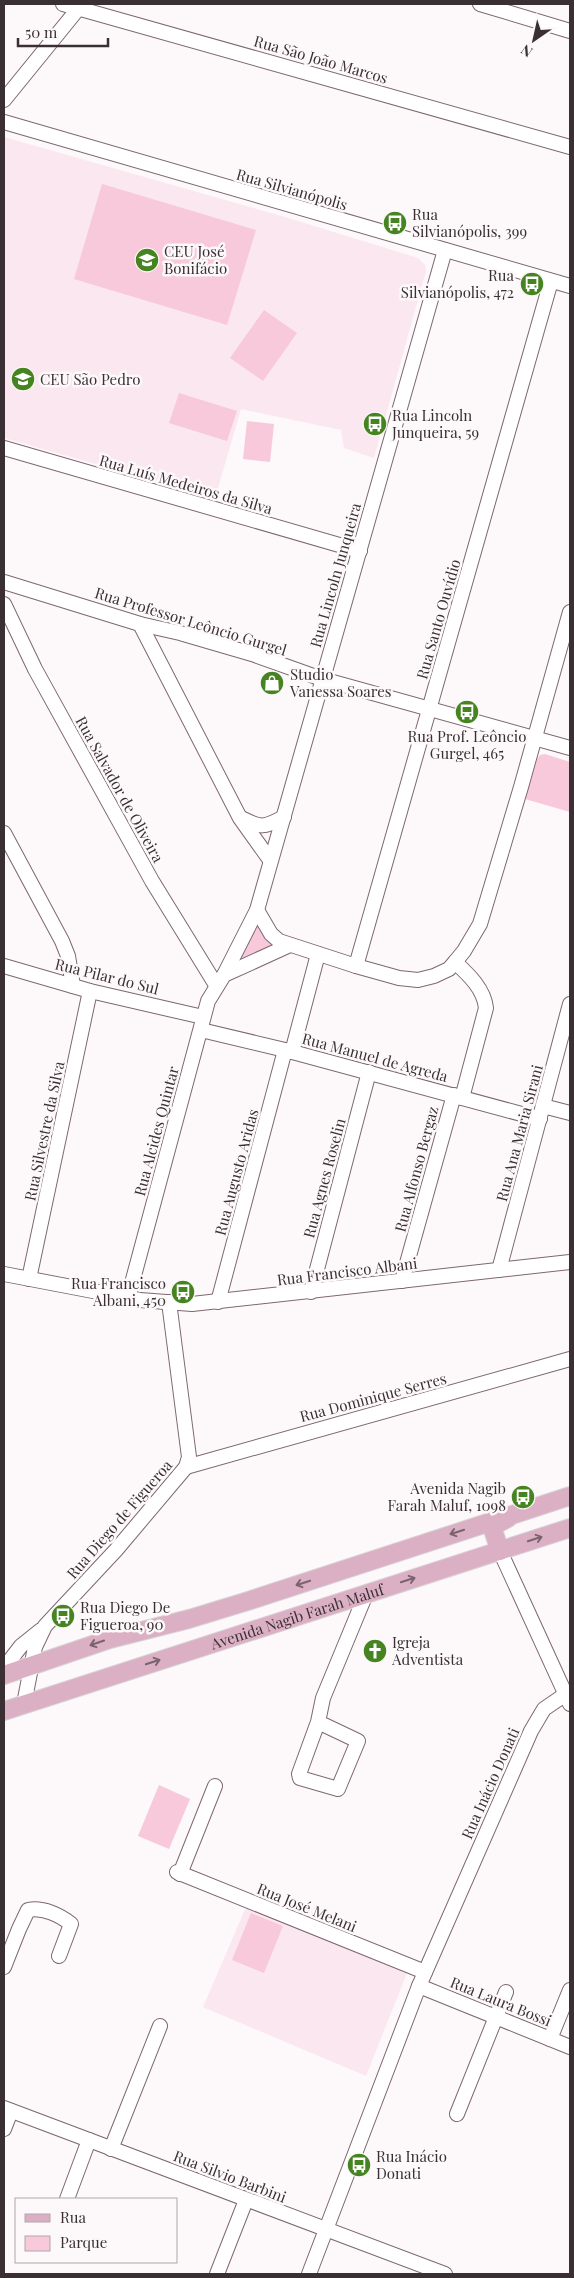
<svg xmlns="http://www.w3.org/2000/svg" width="574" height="2278" viewBox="0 0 574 2278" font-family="'Playfair Display',serif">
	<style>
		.built { fill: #fbe7ef }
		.green { fill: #f8c8db }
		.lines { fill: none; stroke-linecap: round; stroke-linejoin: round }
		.minor-casing { stroke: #7e6870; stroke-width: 16 }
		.major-casing { stroke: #d8d6d6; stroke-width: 20 }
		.minor { stroke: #fff; stroke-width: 14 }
		.major { stroke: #dcb0c4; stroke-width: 18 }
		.oneway { stroke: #7b636e }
		.labels { text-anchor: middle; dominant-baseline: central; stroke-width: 5; stroke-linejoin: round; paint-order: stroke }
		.street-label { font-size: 15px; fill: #3a3034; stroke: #fdf8fa }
		.poi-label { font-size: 15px; fill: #3a3034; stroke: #fdf8fa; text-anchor: start }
	</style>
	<rect width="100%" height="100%" fill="#fdf8fa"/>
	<g class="built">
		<path d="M4 137 285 217 418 258 425 265 426 271 374 458 344 448 341 430 241 409 215 498 4 438Z"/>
		<path d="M247 1905 407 1973 366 2076 203 2007Z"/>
	</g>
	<g class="green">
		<path d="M102 184 256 230 227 325 74 279Z"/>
		<path d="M264 310 297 333 263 381 230 358Z"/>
		<path d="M179 393 237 411 227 441 169 423Z"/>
		<path d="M247 421 274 424 270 462 243 459Z"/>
		<path d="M545 754 570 762V812L525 799 537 759 540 755Z"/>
		<path d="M256 914 284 946 236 964Z"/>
		<path d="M159 1785 190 1799 169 1849 138 1836Z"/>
		<path d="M251 1913 283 1926 264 1973 232 1960Z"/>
	</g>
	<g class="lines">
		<g class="minor-casing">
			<g id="minor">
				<path d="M63 4 570 147"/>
				<path d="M480 4 570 31"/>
				<path d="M4 100 82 4"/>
				<path d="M4 122 570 286"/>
				<path d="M4 448 360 551"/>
				<path d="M4 582 140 624 180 633 252 654 322 679 570 748"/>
				<path d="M4 604 35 669 152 881 216 985"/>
				<path d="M140 624 240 818 270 860"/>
				<path d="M241 818C261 828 264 828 284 817"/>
				<path d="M4 833 62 941 68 956 73 986"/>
				<path d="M257 910 271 934 279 941 356 966 399 978 418 980 434 976 449 969 455 962 464 951 480 924 521 787 570 612"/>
				<path d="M455 962C469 975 484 989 486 1008L462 1098"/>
				<path d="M4 966 90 991 203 1017"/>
				<path d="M356 966 551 281"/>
				<path d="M224 975 257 910 445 250"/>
				<path d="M201 1030 285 1050 540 1119"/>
				<path d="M292 1052 318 954"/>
				<path d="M543 1106 570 1113"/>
				<path d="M499 1270 570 1004"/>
				<path d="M4 1274 140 1300 192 1304 570 1262"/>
				<path d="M29 1279 90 991"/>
				<path d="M402 1281 454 1095"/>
				<path d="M311 1292 369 1072"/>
				<path d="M128 1298 208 1001 224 975 290 945"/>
				<path d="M218 1302 285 1050"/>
				<path d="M186 1467 570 1359"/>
				<path d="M500 1551 570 1704"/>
				<path d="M4 1668 21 1646 41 1630"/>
				<path d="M24 1704 35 1647 45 1626 116 1550 186 1467 189 1457 169 1302"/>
				<path d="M318 1722 358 1741 338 1789 300 1778 299 1774 318 1722 323 1698 366 1594"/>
				<path d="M177 1872 425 1972"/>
				<path d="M180 1874 215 1786"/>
				<path d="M4 1967 19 1929 28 1910C43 1907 60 1915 71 1924L59 1956"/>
				<path d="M419 1986 570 2047"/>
				<path d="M550 2039 570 1990"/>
				<path d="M4 2108 445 2274"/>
				<path d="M457 2114 506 1992"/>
				<path d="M4 2129 11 2111"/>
				<path d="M111 2149 160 2026"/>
				<path d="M67 2199 89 2140"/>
				<path d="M217 2274 246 2200"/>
				<path d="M309 2274 419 1986 531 1731 544 1709 566 1694"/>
			</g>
		</g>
		<g class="major-casing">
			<g id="major">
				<path d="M500 1551 493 1530 495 1525 508 1518"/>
				<path d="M4 1675 110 1639 189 1619 248 1601 570 1496"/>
				<path id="s1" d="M4 1711 570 1528"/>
			</g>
		</g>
		<use href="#minor" class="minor"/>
		<use href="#major" class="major"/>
	</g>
	<defs><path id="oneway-shaft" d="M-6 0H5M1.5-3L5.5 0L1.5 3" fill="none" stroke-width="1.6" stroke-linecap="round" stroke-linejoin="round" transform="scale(1.25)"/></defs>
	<g class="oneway">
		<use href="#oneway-shaft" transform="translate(457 1532) rotate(162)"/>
		<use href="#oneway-shaft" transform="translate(535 1539) rotate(-18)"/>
		<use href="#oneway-shaft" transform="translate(408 1580) rotate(-18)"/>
		<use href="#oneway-shaft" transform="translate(303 1583) rotate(162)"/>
		<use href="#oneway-shaft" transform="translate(97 1643) rotate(161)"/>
		<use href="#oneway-shaft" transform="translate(153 1662) rotate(-18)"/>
	</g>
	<defs>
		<g id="bus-disc" transform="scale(1.25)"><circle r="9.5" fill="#468321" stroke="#fdf8fa"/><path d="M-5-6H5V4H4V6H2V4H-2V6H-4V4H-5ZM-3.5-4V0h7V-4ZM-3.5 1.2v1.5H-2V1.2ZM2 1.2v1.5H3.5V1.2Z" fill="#fff"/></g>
		<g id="school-disc" transform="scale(1.25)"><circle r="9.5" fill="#468321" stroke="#fdf8fa"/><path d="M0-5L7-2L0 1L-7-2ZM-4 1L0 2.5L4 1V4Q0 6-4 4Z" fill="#fff"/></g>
		<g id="shop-disc" transform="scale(1.25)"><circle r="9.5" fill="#468321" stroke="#fdf8fa"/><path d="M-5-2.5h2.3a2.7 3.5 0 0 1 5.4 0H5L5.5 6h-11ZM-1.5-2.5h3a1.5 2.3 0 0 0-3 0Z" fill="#fff"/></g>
		<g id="church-disc" transform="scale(1.25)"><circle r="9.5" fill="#468321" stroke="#fdf8fa"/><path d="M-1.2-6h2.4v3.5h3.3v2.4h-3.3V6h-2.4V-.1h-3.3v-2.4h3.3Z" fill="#fff"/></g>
	</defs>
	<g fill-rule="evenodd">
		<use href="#bus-disc" x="395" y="223"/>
		<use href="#school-disc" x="147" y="260"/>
		<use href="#bus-disc" x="532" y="284"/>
		<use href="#school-disc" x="23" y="379"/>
		<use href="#bus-disc" x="375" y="424"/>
		<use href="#shop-disc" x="272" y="683"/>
		<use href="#bus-disc" x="467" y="712"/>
		<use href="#bus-disc" x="183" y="1292"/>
		<use href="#bus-disc" x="523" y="1497"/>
		<use href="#bus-disc" x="63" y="1616"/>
		<use href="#church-disc" x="375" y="1651"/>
		<use href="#bus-disc" x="359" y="2165"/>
	</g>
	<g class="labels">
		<g class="street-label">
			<text transform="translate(321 59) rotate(16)">Rua São João Marcos</text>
			<text transform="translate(292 189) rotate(16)">Rua Silvianópolis</text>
			<text transform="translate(186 484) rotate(16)">Rua Luís Medeiros da Silva</text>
			<text transform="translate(335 575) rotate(-74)">Rua Lincoln Junqueira</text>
			<text transform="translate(438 619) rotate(-74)">Rua Santo Ouvídio</text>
			<text transform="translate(191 621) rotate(17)">Rua Professor Leôncio Gurgel</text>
			<text transform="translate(120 789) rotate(61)">Rua Salvador de Oliveira</text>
			<text transform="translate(107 976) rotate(14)">Rua Pilar do Sul</text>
			<text transform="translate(375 1057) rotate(15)">Rua Manuel de Agreda</text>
			<text transform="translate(44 1131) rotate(-78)">Rua Silvestre da Silva</text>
			<text transform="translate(156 1131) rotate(-75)">Rua Alcides Quintar</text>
			<text transform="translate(519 1133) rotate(-75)">Rua Ana Maria Sirani</text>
			<text transform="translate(416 1169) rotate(-75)">Rua Alfonso Bergaz</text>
			<text transform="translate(236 1172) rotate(-75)">Rua Augusto Aridas</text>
			<text transform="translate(324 1178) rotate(-75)">Rua Agnes Roselin</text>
			<text transform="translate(347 1271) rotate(-7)">Rua Francisco Albani</text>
			<text transform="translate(373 1397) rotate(-15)">Rua Dominique Serres</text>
			<text transform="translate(119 1519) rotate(-49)">Rua Diego de Figueroa</text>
			<text stroke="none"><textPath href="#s1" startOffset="308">Avenida Nagib Farah Maluf</textPath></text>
			<text transform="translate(490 1783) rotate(-66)">Rua Inácio Donati</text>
			<text transform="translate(307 1907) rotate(22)">Rua José Melani</text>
			<text transform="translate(501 2001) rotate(22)">Rua Laura Bossi</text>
			<text transform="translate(230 2176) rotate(21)">Rua Silvio Barbini</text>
		</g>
		<g class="poi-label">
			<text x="412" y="214">Rua<tspan x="412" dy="17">Silvianópolis, 399</tspan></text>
			<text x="164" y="251">CEU José<tspan x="164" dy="17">Bonifácio</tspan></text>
			<text x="514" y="275" text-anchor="end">Rua<tspan x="514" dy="17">Silvianópolis, 472</tspan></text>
			<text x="40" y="379">CEU São Pedro</text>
			<text x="392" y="415">Rua Lincoln<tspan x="392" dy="17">Junqueira, 59</tspan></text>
			<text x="290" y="674">Studio<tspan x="290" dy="17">Vanessa Soares</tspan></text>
			<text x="467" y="736" text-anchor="middle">Rua Prof. Leôncio<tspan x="467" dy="17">Gurgel, 465</tspan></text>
			<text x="166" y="1283" text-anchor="end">Rua Francisco<tspan x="166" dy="17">Albani, 450</tspan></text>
			<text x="506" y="1488" text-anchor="end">Avenida Nagib<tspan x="506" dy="17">Farah Maluf, 1098</tspan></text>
			<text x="80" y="1607">Rua Diego De<tspan x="80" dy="17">Figueroa, 90</tspan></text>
			<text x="392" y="1642">Igreja<tspan x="392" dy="17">Adventista</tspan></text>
			<text x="376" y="2156">Rua Inácio<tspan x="376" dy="17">Donati</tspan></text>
		</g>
	</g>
	<rect width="574" height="2278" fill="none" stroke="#3a3034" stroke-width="10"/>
	<rect x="15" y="2198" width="162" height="65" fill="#fdf8fa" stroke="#afa8ab"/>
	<rect x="25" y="2214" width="25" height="8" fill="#dcb0c4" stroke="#afa8ab"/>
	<text x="60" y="2223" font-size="15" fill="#3a3034">Rua</text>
	<rect x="25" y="2236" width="25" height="15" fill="#f8c8db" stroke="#afa8ab"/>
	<text x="60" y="2248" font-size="15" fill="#3a3034">Parque</text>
	<g transform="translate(534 40) rotate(214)" stroke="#fdf8fa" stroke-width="4" paint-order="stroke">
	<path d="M0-4L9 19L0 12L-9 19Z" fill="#3a3034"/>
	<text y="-8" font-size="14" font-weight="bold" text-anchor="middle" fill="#3a3034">N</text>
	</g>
	<path d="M18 38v8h90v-8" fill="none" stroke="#3a3034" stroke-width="2.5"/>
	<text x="25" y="38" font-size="15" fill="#3a3034" stroke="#fdf8fa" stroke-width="4" paint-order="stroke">50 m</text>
</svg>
